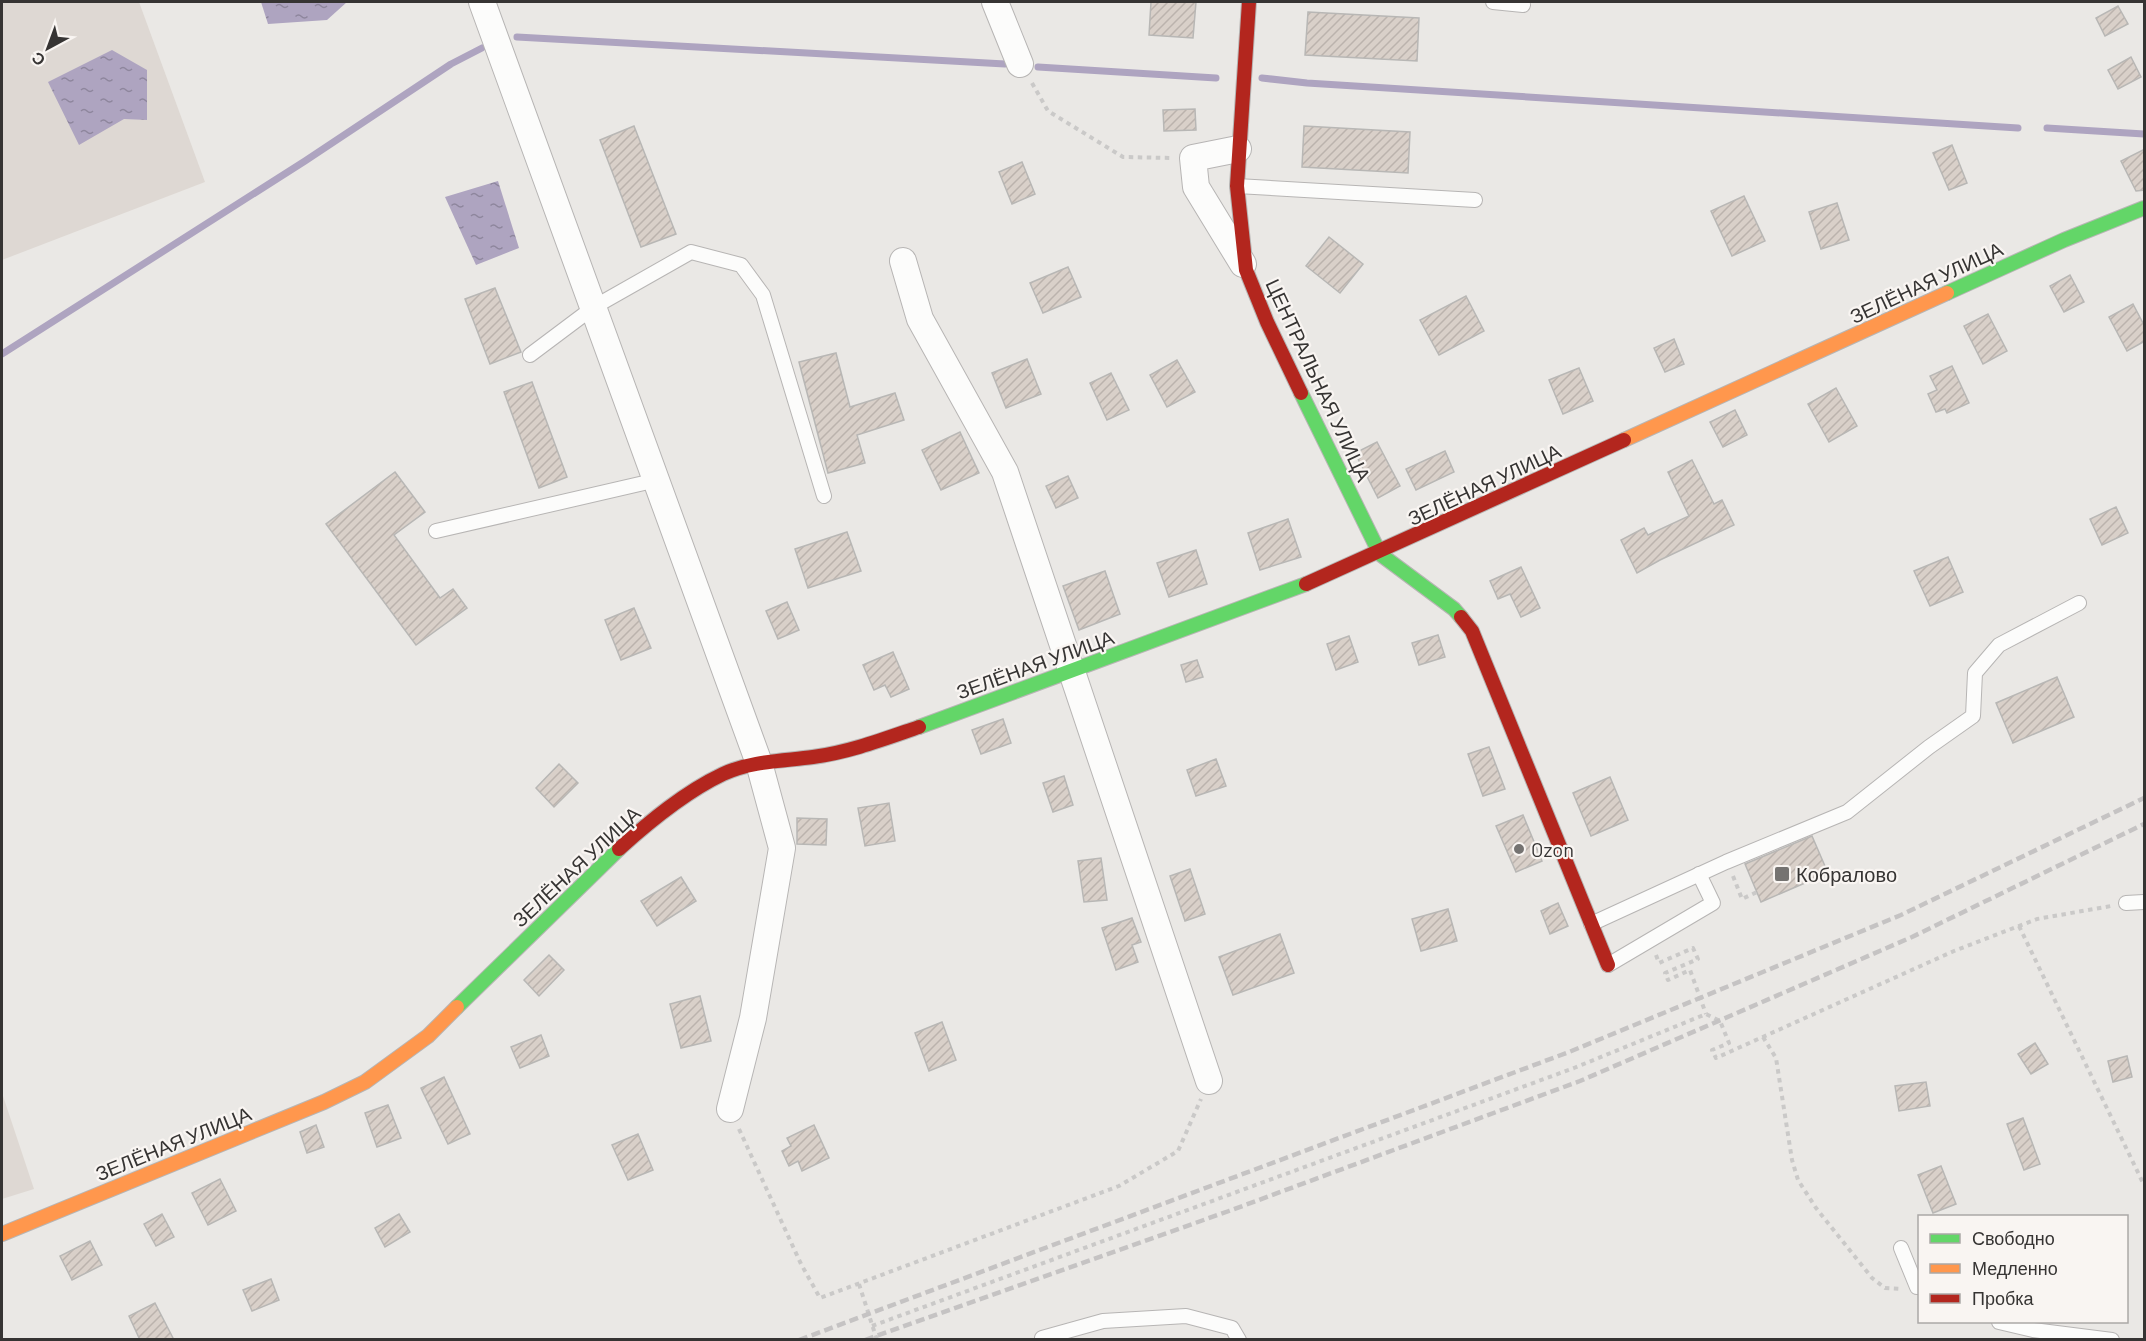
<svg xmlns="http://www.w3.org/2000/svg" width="2146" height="1341" viewBox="0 0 2146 1341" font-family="Barlow,sans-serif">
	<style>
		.built { fill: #ded8d3 }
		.water { fill: url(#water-ripples) }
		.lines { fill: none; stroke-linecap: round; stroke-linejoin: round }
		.stream { stroke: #aea4c0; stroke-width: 7 }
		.building { fill: url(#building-hatch); stroke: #b8b7b5; stroke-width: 1.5 }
		.lane-casing { stroke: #b7b5b4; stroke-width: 16 }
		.street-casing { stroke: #b7b5b4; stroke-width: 28 }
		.fast-casing { stroke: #b7b5b4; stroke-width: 16 }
		.slow-casing { stroke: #b7b5b4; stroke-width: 16 }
		.jam-casing { stroke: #b7b5b4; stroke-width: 16 }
		.path { stroke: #cac9c8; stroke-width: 4; stroke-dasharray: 4.5 4.5; stroke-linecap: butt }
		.lane { stroke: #fcfcfb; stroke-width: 14 }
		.street { stroke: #fcfcfb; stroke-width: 26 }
		.fast { stroke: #63d668; stroke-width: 14 }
		.slow { stroke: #ff974d; stroke-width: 14 }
		.jam { stroke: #b3261e; stroke-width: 14 }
		.rail { stroke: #c5c3c3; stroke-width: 4.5; stroke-dasharray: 9 4.5; stroke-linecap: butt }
		.poi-dot { fill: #757371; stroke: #f9f5f2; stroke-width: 2 }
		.labels { text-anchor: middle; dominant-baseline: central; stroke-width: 4.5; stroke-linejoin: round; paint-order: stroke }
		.street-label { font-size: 20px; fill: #363433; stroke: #f9f5f2 }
		.poi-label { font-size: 20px; fill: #363433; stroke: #f9f5f2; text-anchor: start }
	</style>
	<defs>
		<pattern id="water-ripples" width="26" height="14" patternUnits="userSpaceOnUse" patternTransform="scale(1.5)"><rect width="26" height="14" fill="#aea4c0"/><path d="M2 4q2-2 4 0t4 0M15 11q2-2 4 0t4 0" fill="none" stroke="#8e869d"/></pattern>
		<pattern id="building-hatch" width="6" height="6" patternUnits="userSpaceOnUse" patternTransform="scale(1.5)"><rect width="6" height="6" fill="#d9d0c9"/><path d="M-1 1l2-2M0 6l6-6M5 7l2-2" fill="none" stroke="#bbb3ad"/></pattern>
	</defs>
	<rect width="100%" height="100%" fill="#eae8e5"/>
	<g class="built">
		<path d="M2 2H139L205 182 2 260Z"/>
		<path d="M2 1093 34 1189 2 1199Z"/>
	</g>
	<g class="water">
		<path d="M261 2H347L327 20 268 24Z"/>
		<path d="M112 50 147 70V120L124 119 79 145 48 82Z"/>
		<path d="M498 181 519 248 476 265 445 197Z"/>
	</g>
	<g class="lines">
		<g class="stream">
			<path d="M517 37 1005 64"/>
			<path d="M1038 67 1216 78"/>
			<path d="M1262 78 1307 83 2018 128"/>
			<path d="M2047 128 2144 134"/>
			<path d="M2 354 305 161 451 64 482 48"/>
		</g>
	</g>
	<g class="building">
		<path d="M1151 2H1196L1193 38 1149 35Z"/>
		<path d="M2118 6 2128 24 2105 36 2096 18Z"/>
		<path d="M1308 12 1419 18 1417 61 1305 55Z"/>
		<path d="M2131 57 2141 77 2118 89 2108 70Z"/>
		<path d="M1195 109 1196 130 1164 131 1163 110Z"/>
		<path d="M634 126 676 234 641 247 600 140Z"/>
		<path d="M1304 126 1410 132 1408 173 1302 167Z"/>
		<path d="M1952 145 1967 183 1949 190 1933 153Z"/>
		<path d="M2145 149V190L2136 191 2121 161Z"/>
		<path d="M1022 162 1035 194 1012 204 999 172Z"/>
		<path d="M1744 196 1765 241 1732 256 1711 211Z"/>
		<path d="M1837 203 1849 240 1821 249 1809 212Z"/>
		<path d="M1329 237 1363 264 1340 293 1306 266Z"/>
		<path d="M1068 267 1081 297 1043 313 1030 283Z"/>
		<path d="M2070 275 2084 302 2064 312 2050 286Z"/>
		<path d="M495 288 521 352 490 364 465 299Z"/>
		<path d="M1466 296 1484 331 1439 355 1420 320Z"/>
		<path d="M2133 304 2145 327V341L2127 351 2109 317Z"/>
		<path d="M1988 314 2007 351 1983 364 1964 326Z"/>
		<path d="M1674 339 1684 364 1665 372 1654 348Z"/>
		<path d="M836 353 850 407 895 393 904 420 857 435 865 463 828 473 799 362Z"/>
		<path d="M1027 359 1041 394 1006 408 992 373Z"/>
		<path d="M1177 360 1195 392 1167 407 1150 375Z"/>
		<path d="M1952 366 1969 403 1947 413 1945 409 1936 412 1928 394 1937 390 1930 376Z"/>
		<path d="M1579 368 1593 401 1563 414 1549 380Z"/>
		<path d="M1111 373 1129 410 1107 420 1090 383Z"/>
		<path d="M532 382 567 477 539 488 504 392Z"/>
		<path d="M1836 388 1857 426 1829 442 1808 404Z"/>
		<path d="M1735 410 1747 435 1723 447 1710 422Z"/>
		<path d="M960 432 979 473 941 490 922 450Z"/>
		<path d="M1377 442 1400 486 1378 498 1355 453Z"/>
		<path d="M1445 451 1454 472 1416 490 1406 469Z"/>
		<path d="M1692 460 1714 504 1722 500 1734 525 1660 560 1637 573 1621 540 1644 528 1648 535 1689 516 1668 472Z"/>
		<path d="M395 472 425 512 394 535 440 598 453 589 467 608 416 645 326 524Z"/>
		<path d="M1068 476 1078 498 1056 508 1046 486Z"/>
		<path d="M2116 507 2128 533 2102 545 2090 519Z"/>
		<path d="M1288 519 1301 557 1260 570 1248 533Z"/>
		<path d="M847 532 861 571 808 588 795 549Z"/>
		<path d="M1196 550 1207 584 1169 597 1157 563Z"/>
		<path d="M1948 557 1963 592 1930 606 1914 571Z"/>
		<path d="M1521 567 1540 608 1521 617 1510 594 1498 599 1490 581Z"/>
		<path d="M1105 571 1120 614 1079 630 1063 586Z"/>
		<path d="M787 602 799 630 778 639 766 611Z"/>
		<path d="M634 608 651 648 621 660 605 620Z"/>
		<path d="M1438 635 1445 657 1419 665 1412 643Z"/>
		<path d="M1349 636 1358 662 1336 670 1327 644Z"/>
		<path d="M893 652 909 689 891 697 885 685 874 690 863 665Z"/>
		<path d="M1197 660 1203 677 1186 682 1181 665Z"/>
		<path d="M2057 677 2074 717 2013 743 1996 703Z"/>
		<path d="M1003 719 1011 743 981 754 972 730Z"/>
		<path d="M1489 747 1505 789 1483 796 1468 754Z"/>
		<path d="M1216 759 1226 786 1196 796 1187 770Z"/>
		<path d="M559 764 578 783 554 807 536 788Z"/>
		<path d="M1064 776 1073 805 1053 812 1043 783Z"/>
		<path d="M1610 777 1628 820 1591 836 1573 793Z"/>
		<path d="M889 803 895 841 865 846 858 808Z"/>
		<path d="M1523 815 1542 861 1516 872 1496 826Z"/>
		<path d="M797 818 827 819 826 845 797 844Z"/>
		<path d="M1812 836 1828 873 1761 902 1745 864Z"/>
		<path d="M1101 858 1107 900 1084 902 1078 861Z"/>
		<path d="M1190 869 1205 914 1185 921 1170 876Z"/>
		<path d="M681 877 696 901 657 926 641 901Z"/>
		<path d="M1558 903 1568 926 1550 934 1541 911Z"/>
		<path d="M1448 909 1457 941 1421 951 1412 919Z"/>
		<path d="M1132 918 1141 942 1132 945 1138 962 1116 970 1102 928Z"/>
		<path d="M1280 934 1294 973 1233 995 1219 957Z"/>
		<path d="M549 955 564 970 539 996 524 980Z"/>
		<path d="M700 996 711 1041 681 1048 670 1004Z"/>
		<path d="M942 1022 956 1060 929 1071 915 1033Z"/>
		<path d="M541 1035 549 1056 520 1068 511 1047Z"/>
		<path d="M2035 1043 2048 1064 2031 1074 2018 1054Z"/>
		<path d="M2127 1056 2132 1077 2113 1082 2108 1061Z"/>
		<path d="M444 1077 470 1134 448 1144 421 1088Z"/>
		<path d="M1926 1082 1930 1106 1899 1111 1895 1086Z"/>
		<path d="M388 1105 401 1138 377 1147 365 1113Z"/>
		<path d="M2023 1118 2040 1164 2024 1170 2007 1124Z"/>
		<path d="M316 1125 324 1147 307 1153 300 1132Z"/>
		<path d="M814 1125 829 1158 802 1171 798 1161 789 1166 782 1151 791 1146 787 1138Z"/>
		<path d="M638 1134 653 1170 628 1180 612 1145Z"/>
		<path d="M1941 1166 1956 1204 1933 1213 1918 1175Z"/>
		<path d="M220 1179 236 1211 208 1225 192 1193Z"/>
		<path d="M162 1214 174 1237 156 1246 144 1224Z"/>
		<path d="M399 1214 410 1232 385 1247 375 1228Z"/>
		<path d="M90 1241 102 1265 72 1280 60 1256Z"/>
		<path d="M271 1279 279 1300 252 1311 243 1290Z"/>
		<path d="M155 1303 174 1340H140L129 1316Z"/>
	</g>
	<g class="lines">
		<g class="lane-casing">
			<g id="lane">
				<path d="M1493 2 1523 5"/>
				<path d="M1237 186 1475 200"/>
				<path d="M530 355 594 307 691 252 741 265 763 295 824 496"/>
				<path d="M436 531 657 480"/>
				<path d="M2126 903 2144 902"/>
				<path d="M1591 924 1726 862 1847 812 1929 747 1973 716 1975 673 1999 645 2079 603"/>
				<path d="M1608 965 1713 903 1699 874"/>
				<path d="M1901 1248 1917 1287H1920"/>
				<path d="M1999 1322 2033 1330 2112 1340"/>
				<path d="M1042 1338 1103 1321 1186 1316 1232 1328 1239 1340"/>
			</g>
		</g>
		<g class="street-casing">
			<g id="street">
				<path d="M482 2 759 763 782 848 753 1018 730 1109"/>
				<path d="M995 2 1020 64"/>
				<path d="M1238 149 1193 158 1196 187 1243 264"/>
				<path d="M903 261 920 319 1005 472 1209 1081"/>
			</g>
		</g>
		<g class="fast-casing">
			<g id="fast">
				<path d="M1947 293 2064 240 2144 208"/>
				<path d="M1301 393 1380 554 1454 609 1461 617"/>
				<path d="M919 727 1306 584"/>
				<path d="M457 1007 619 849"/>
			</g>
		</g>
		<g class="slow-casing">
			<g id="slow">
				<path d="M1624 440 1947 293"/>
				<path d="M2 1234 324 1102 365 1082 428 1036 457 1007"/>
			</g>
		</g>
		<g class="jam-casing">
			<g id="jam">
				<path d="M1249 2 1237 186 1246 270 1267 322 1301 393"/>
				<path d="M1306 584 1624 440"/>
				<path d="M1461 617 1472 631 1608 965"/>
				<path d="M619 849C650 821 685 792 723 774 751 761 783 761 813 757 850 752 884 739 919 727"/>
			</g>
		</g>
		<g class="path">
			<path d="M1032 83 1048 111 1123 157 1172 158"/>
			<path d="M1733 876 1742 899 1757 892"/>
			<path d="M2019 926 2144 1185"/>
			<path d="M1656 955 1659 963 1693 948 1698 959 1665 973 1668 980 1690 970 1706 1014"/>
			<path d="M1763 1037 1776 1058 1792 1160 1798 1180 1816 1208 1872 1278 1885 1288 1902 1289"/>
			<path d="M739 1129 801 1264 820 1298 1119 1186 1178 1151 1201 1099"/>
			<path d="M859 1284 877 1340"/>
			<path d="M872 1326 1574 1068 1706 1014 1720 1021 1729 1043 1712 1050 1716 1058 1954 951 2037 919 2111 906"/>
		</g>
		<use href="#lane" class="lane"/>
		<use href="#street" class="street"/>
		<use href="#fast" class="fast"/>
		<use href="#slow" class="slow"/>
		<use href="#jam" class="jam"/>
		<g class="rail">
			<path d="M799 1340 1569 1052 1901 915 2144 798"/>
			<path d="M865 1340 1229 1211 1580 1081 1912 937 2144 824"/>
		</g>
	</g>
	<g class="poi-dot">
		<circle cx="1519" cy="849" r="6"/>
		<rect x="1774" y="866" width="16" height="16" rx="3"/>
	</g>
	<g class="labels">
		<g class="street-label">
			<text transform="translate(1926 282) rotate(-25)">ЗЕЛЁНАЯ УЛИЦА</text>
			<text transform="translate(1319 380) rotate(65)">ЦЕНТРАЛЬНАЯ УЛИЦА</text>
			<text transform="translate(1484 484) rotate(-25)">ЗЕЛЁНАЯ УЛИЦА</text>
			<text transform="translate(1035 664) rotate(-20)">ЗЕЛЁНАЯ УЛИЦА</text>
			<text transform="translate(576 866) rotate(-43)">ЗЕЛЁНАЯ УЛИЦА</text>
			<text transform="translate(173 1143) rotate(-22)">ЗЕЛЁНАЯ УЛИЦА</text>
		</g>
		<g class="poi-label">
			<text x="1531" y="849">Ozon</text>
			<text x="1796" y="874">Кобралово</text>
		</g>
	</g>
	<rect width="2146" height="1341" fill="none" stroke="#363433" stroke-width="6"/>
	<rect x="1918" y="1215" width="210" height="108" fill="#f9f5f2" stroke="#aba8a6" stroke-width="1.5"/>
	<rect x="1930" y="1234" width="30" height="9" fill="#63d668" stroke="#aba8a6" stroke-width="1.5"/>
	<text x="1972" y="1245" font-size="18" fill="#363433">Свободно</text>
	<rect x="1930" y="1264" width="30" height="9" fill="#ff974d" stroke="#aba8a6" stroke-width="1.5"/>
	<text x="1972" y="1275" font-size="18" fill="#363433">Медленно</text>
	<rect x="1930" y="1294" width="30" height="9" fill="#b3261e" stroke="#aba8a6" stroke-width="1.5"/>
	<text x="1972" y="1305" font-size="18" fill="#363433">Пробка</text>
	<g transform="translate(48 48) rotate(221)" stroke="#f9f5f2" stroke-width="4.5" paint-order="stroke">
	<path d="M0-4.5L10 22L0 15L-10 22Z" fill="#363433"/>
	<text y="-9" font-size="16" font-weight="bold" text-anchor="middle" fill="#363433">С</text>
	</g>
</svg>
